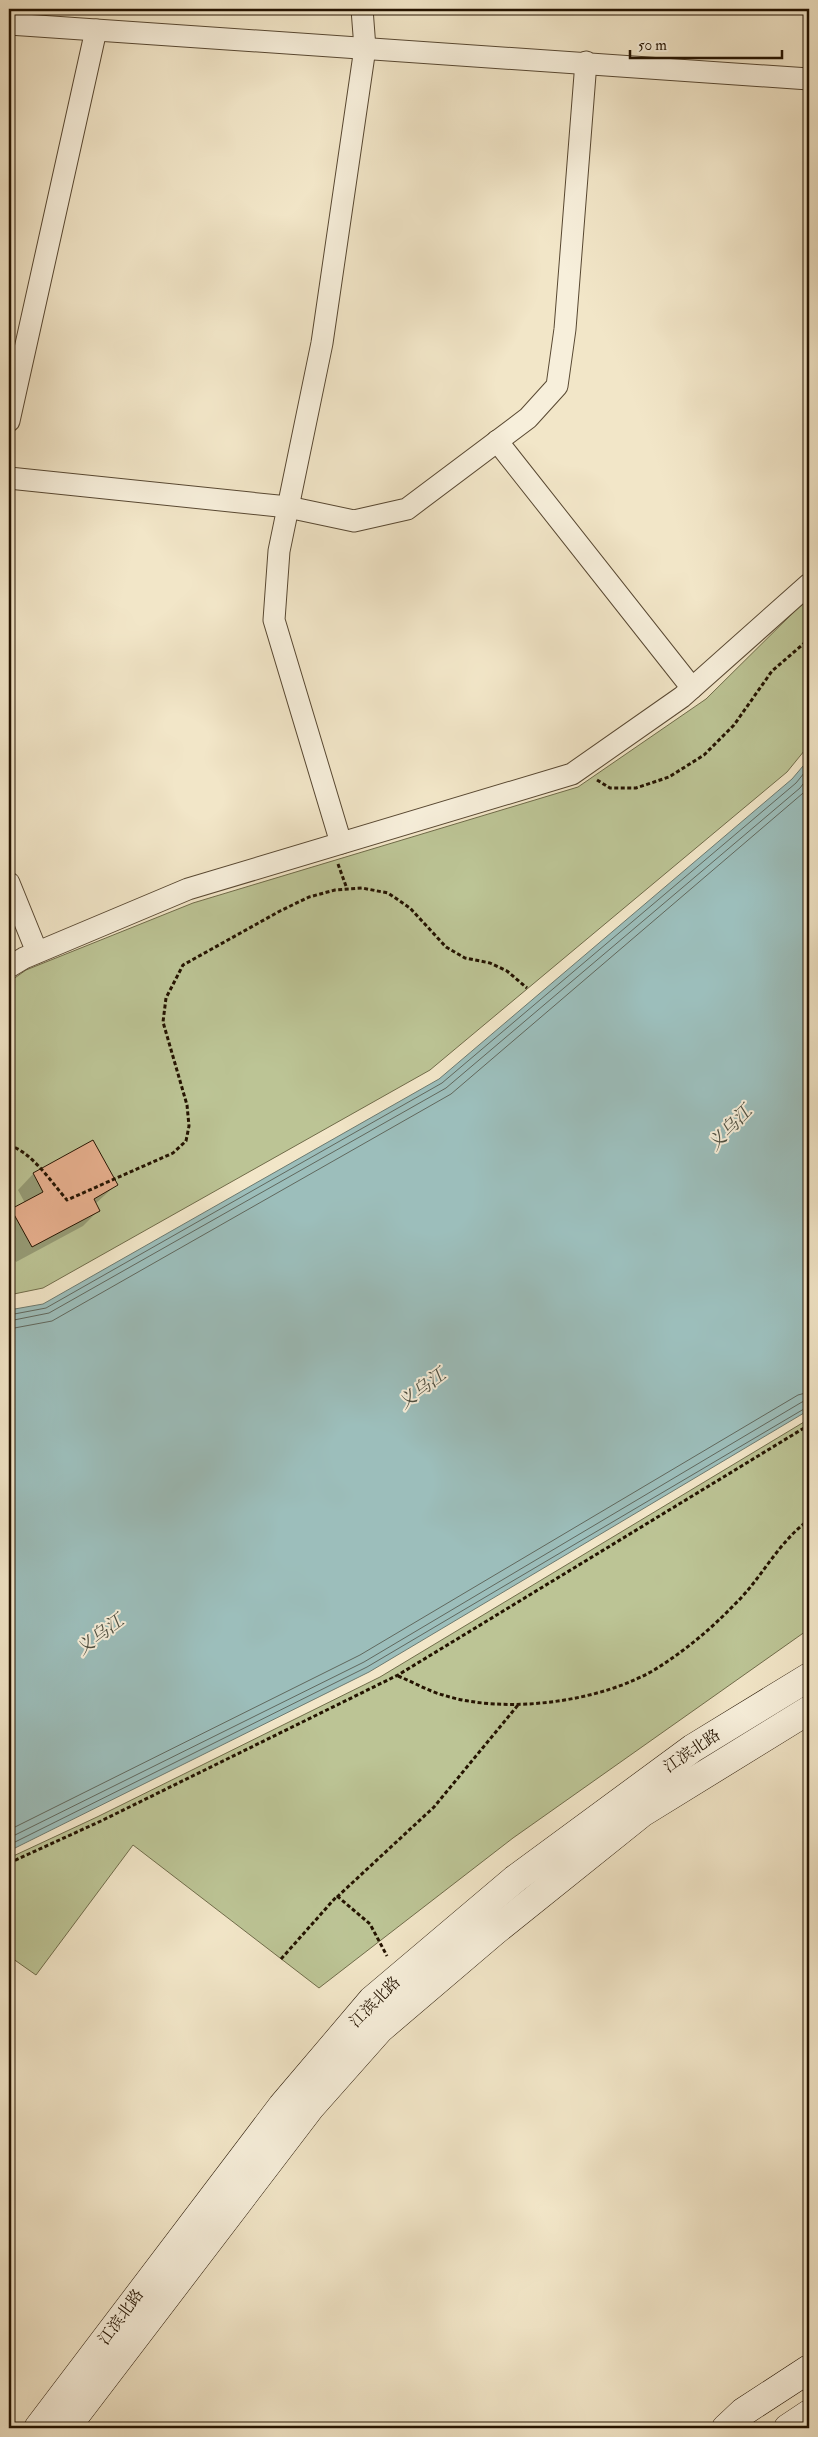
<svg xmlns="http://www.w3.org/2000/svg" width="818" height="2437" viewBox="0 0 818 2437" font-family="'IM FELL Double Pica','Noto Serif SC',serif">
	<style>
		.green { fill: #bcc495; stroke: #706c4a }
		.water { fill: #9cbebb; stroke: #6c7a70 }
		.shadow { fill: #0003 }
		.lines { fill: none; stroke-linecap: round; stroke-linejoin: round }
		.shore { stroke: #60685e; stroke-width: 1 }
		.building { fill: #e8b08f; stroke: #241300 }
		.street-casing { stroke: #584832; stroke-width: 23 }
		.secondary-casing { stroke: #241300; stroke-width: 29 }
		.path { stroke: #241300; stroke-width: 3; stroke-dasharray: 4 2.5; stroke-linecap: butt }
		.street { stroke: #f7efdb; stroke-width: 21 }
		.secondary { stroke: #f7efdb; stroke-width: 28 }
		.labels { text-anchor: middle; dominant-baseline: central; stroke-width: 4; stroke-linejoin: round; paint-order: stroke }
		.street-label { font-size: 16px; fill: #241300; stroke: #f7efdb }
		.water-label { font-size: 18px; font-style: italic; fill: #4e4f41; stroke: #f7efdb }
	</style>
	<rect width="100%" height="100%" fill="#f2e6c8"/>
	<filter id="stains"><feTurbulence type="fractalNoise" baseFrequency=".004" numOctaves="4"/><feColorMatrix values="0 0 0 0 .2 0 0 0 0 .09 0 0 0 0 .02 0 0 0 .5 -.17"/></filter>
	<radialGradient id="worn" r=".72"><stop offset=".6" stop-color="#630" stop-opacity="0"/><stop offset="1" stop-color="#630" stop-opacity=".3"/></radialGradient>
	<g class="green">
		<path d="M809 597V745L787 772 430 1070 43 1288 9 1295V982L26 970 193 903 578 787 706 699Z"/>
		<path d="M809 1419V1629L513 1838 319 1988 133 1845 36 1975 9 1956V1858L97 1817 380 1677Z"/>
	</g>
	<path class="water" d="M809 759V1410L369 1672 9 1851V1310L43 1304 439 1079 792 779Z"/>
	<path class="shadow" d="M93 1142 116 1185 95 1204 99 1210 83 1226 16 1262 9 1248V1214L25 1203 18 1190 33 1174Z"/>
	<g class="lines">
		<g class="shore">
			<path d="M9 1315 46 1308 442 1083 796 783 809 767"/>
			<path d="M9 1321 49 1313 446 1088 800 788 809 776"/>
			<path d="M9 1329 52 1321 451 1094 809 788"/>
			<path d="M9 1830 360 1655 798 1395 809 1392"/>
			<path d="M9 1838 364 1662 802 1402 809 1400"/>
			<path d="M9 1845 367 1667 809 1406"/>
		</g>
	</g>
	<path class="building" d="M93 1140 118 1185 94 1199 100 1211 32 1247 11 1209 43 1192 33 1173Z"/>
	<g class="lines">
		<g class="street-casing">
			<g id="street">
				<path d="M9 24 809 79"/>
				<path d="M9 421 96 30"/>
				<path d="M497 441 692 688"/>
				<path d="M9 478 288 507 354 521 407 509 528 418 557 386 565 329 586 62"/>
				<path d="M341 843 274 620 279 551 322 343 365 48 362 9"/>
				<path d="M9 883 37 952"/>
				<path d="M9 967 24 958 188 889 572 774 682 697 809 584"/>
			</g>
		</g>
		<g class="secondary-casing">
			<g id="secondary">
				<path d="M38 2428 282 2106 372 2000 515 1879 693 1748 809 1677"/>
				<path d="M66 2428 310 2108 380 2029 495 1931 642 1813 809 1710"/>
				<path d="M726 2428 743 2412 809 2369"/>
				<path d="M788 2428 809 2414"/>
			</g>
		</g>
		<g class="path">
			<path d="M597 780 610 788H636L669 777 704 755 734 725 772 671 809 639"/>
			<path d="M338 864 347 889"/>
			<path d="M9 1145C33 1153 51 1182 67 1200L173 1153 186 1141 189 1126 187 1105 163 1022 166 998 183 965 280 911 309 897 335 890 362 888 388 893 410 908 446 947 465 958 490 963 507 971 527 988"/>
			<path d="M398 1676C413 1682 428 1691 443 1695 505 1715 604 1702 659 1667 687 1649 712 1628 735 1604 762 1578 778 1542 809 1520"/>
			<path d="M9 1863 101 1821 398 1675 809 1425"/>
			<path d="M337 1897 434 1807 518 1705"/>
			<path d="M281 1959 337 1896 370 1924 387 1956"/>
		</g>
		<use href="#street" class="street"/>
		<use href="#secondary" class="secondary"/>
	</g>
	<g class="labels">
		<g class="street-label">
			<text transform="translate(692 1751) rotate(-34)">江滨北路</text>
			<text transform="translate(375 2002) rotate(-45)">江滨北路</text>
			<text transform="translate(121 2317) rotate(-54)">江滨北路</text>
		</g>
		<g class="water-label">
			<text transform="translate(730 1128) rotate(-46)">义乌江</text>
			<text transform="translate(422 1389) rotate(-37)">义乌江</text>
			<text transform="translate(100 1635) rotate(-37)">义乌江</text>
		</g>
	</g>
	<rect width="818" height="2437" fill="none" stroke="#f2e6c8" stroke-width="30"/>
	<rect x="10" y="10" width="798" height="2417" fill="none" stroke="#241300" stroke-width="2.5"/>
	<rect x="15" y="15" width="788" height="2407" fill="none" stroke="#241300"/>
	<path d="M630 50v8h152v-8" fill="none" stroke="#241300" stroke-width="2.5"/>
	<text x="638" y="50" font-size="15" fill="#241300" stroke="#f7efdb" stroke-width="4" paint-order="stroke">50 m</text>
	<rect width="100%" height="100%" filter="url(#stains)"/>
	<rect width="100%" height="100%" fill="url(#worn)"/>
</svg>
